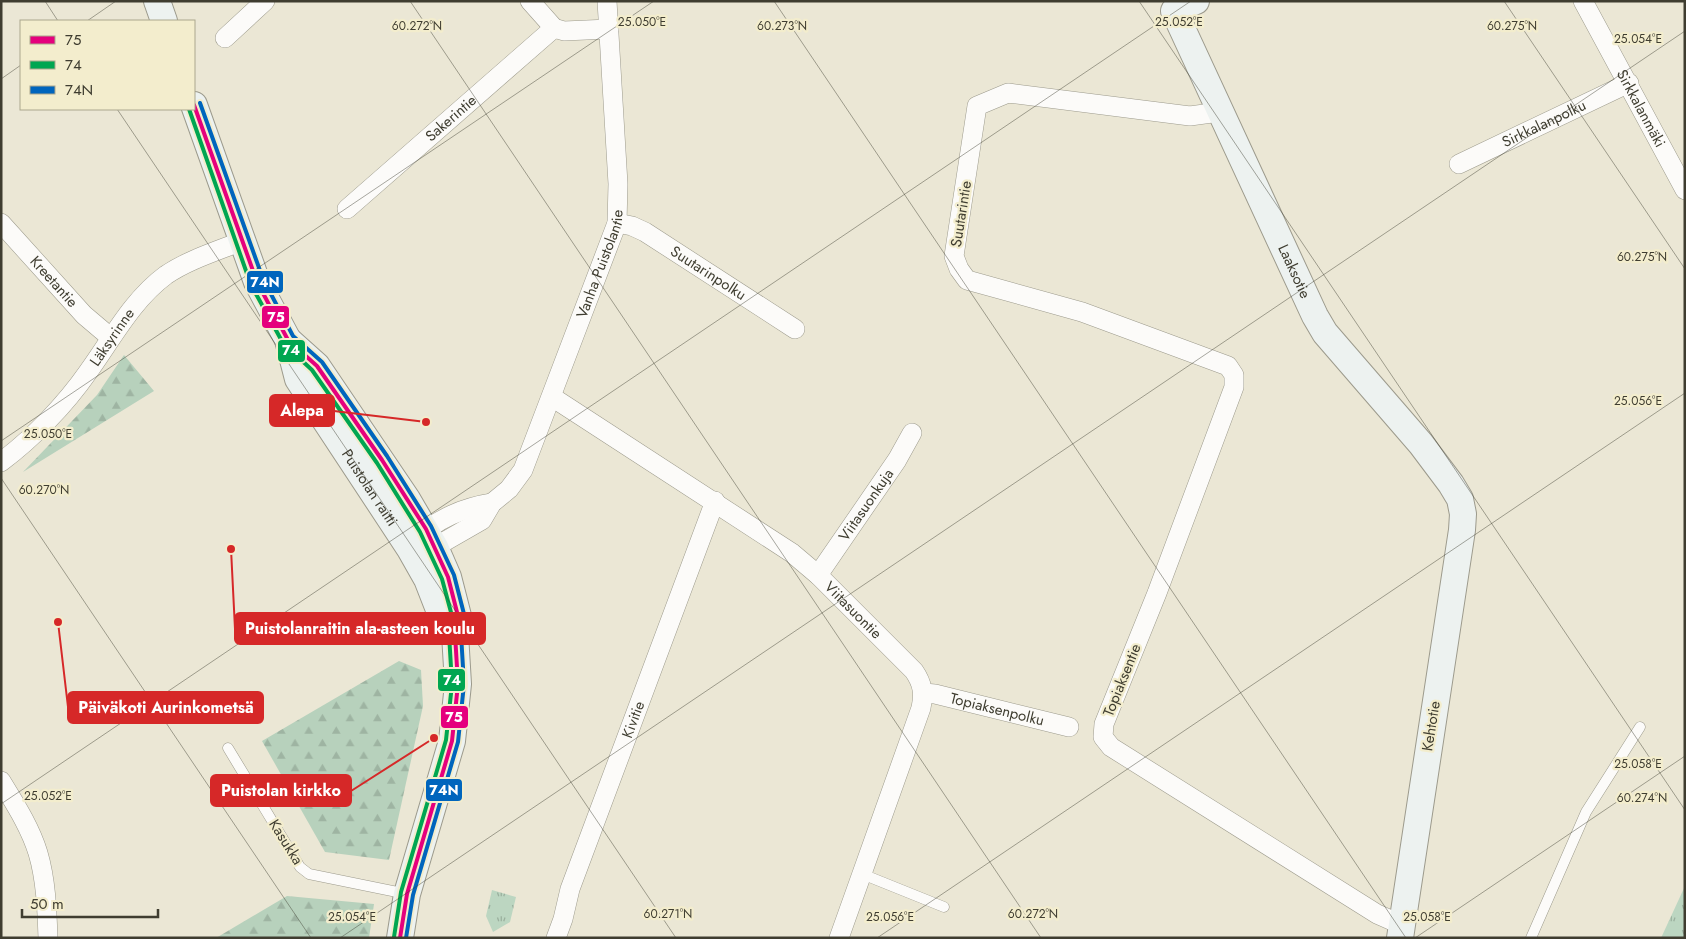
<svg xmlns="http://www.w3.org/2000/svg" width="1686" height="939" viewBox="0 0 1686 939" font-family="Jost,sans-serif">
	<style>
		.forest { fill: url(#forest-firs) }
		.park { fill: url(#park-tufts) }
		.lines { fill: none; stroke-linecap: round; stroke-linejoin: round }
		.lane-casing { stroke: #9c9a8c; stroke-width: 11 }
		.street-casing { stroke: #9c9a8c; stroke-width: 20 }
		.secondary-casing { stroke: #9c9a8c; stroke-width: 28 }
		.lane { stroke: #fcfbf9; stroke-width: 10 }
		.street { stroke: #fcfbf9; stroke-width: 19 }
		.secondary { stroke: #edf2f0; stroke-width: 26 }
		.bus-1-casing { stroke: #f3edcd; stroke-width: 8 }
		.bus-2-casing { stroke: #f3edcd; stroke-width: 8 }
		.bus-3-casing { stroke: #f3edcd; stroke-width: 8 }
		.bus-1 { stroke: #e5007d; stroke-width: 4 }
		.bus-2 { stroke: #00a651; stroke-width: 4 }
		.bus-3 { stroke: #0065bd; stroke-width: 4 }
		.ticks { fill: none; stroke: #3f3d30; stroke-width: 1; stroke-opacity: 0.45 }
		.labels { text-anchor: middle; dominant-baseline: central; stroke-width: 4.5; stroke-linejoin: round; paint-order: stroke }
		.street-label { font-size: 15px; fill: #3f3d30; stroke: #f3edcd }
		.ticks-label { font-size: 12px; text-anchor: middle; fill: #3f3d30; stroke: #f3edcd; stroke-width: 4.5; stroke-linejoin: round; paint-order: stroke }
		.leader { fill: none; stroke: #d62828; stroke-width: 2 }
		.callout-dot { fill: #d62828; stroke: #f3edcd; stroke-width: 2 }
		.callout { fill: #d62828; stroke: #d62828; stroke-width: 2 }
		.callout-label { font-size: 16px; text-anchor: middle; font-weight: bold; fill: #fff }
		.line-badge { stroke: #f3edcd; stroke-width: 2 }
		.badge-label { font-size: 14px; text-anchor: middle; font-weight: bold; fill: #fff }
	</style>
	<defs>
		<pattern id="forest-firs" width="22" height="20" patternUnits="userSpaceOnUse" patternTransform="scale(1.25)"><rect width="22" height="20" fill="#b7d1bc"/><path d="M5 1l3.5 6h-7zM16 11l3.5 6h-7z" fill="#9eb4a2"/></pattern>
		<pattern id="park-tufts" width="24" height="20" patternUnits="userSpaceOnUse" patternTransform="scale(1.25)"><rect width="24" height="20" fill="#bcd6c1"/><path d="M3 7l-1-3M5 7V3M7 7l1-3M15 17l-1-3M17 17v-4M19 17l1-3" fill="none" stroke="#9aaf9d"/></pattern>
	</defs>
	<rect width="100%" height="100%" fill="#ebe7d5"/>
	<g class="forest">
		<path d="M124 355 154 391 23 472 97 395Z"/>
		<path d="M399 661 421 670 423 706 389 860 325 852 262 741Z"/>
		<path d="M287 896 374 904 369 938H216Z"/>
	</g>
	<g class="park">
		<path d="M1685 886V938H1661Z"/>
		<path d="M492 890 516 897 510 922 493 932 486 916Z"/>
	</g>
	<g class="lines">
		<g class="lane-casing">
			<g id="lane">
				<path d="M228 748 300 867 309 874 407 894"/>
				<path d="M862 874 944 907"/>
				<path d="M1531 938 1586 812 1640 727"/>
			</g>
		</g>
		<g class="street-casing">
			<g id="street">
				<path d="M530 1 554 28 564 31 609 29"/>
				<path id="s1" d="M1583 1 1685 190"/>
				<path d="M225 38 265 1"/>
				<path d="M1219 112 1190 116 1008 93 977 106 954 256 959 269 967 280 1082 312 1228 366 1234 375V387L1157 593 1104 724 1103 737 1111 747 1377 914 1402 925"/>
				<path id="s2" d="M1459 164 1629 83"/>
				<path id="s3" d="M347 209 554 28"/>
				<path id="s4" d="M1 223 84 315 110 337"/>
				<path id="s5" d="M617 223 632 226 645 232 795 329"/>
				<path id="s6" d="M552 397 792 553 818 575 914 671C923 684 924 694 921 708L839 938"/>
				<path id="s7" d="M1 462C33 438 65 405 88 372 112 339 132 300 166 275 188 260 217 251 242 241"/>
				<path d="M417 540C434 519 466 507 492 503"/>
				<path id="s8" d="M424 548 435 547 482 520 492 503 509 489 523 470 617 223 618 184 607 1"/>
				<path id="s9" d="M818 575 897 460 912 433"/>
				<path id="s10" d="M924 693 935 694 1069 727"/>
				<path d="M1 781C15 804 30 827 38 853 46 880 47 910 48 938"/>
				<path id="s11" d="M556 938 563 919 570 889 715 501"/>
			</g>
		</g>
		<g class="secondary-casing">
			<g id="secondary">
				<path d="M157 1 164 21"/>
				<path id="s12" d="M1196 1 1174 11 1315 316 1325 333 1421 444 1451 484 1460 499 1463 514 1462 530 1400 938"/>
				<path id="s13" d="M194 105 257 282 288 340 298 379 410 549 427 579 443 620 450 628"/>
				<path d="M288 340 317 366 407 499 435 547 448 577 458 616 455 634 458 684 452 741 407 894 400 938"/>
			</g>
		</g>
		<use href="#lane" class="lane"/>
		<use href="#street" class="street"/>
		<use href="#secondary" class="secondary"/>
		<g class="bus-1-casing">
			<path id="bus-1" d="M194 105 257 282 288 340 317 366 382 460 426 529 448 577 458 616 455 634 458 684 452 741 407 894 400 938"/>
		</g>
		<g class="bus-2-casing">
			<path id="bus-2" d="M189 109 251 285 283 343 312 370 377 463 420 532 442 579 452 616 449 634 452 684 446 740 401 892 394 937"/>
		</g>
		<g class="bus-3-casing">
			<path id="bus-3" d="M200 103 263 279 293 336 322 362 387 456 431 526 454 575 464 614 461 634 464 684 458 742 413 895 406 938"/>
		</g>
		<use href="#bus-1" class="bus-1"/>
		<use href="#bus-2" class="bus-2"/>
		<use href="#bus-3" class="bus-3"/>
	</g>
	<path class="ticks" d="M45 1 58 21M410 1 1041 938M774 1 1406 938M1139 1 1685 810M1504 1 1685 269M87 21 116 1M1 79 21 65M117 109 676 938M1 441 654 1M1 478 311 938M1 804 1191 1M340 938 1685 31M877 938 1685 393M1415 938 1685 756"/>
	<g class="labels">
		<g class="street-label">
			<text stroke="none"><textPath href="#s1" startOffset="122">Sirkkalanmäki</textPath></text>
			<text stroke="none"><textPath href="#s3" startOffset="138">Sakerintie</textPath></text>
			<text stroke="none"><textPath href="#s2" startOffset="94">Sirkkalanpolku</textPath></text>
			<text transform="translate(961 214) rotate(-81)">Suutarintie</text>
			<text stroke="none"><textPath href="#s8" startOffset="351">Vanha Puistolantie</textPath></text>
			<text stroke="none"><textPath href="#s5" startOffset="105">Suutarinpolku</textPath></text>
			<text stroke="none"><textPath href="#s12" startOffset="311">Laaksotie</textPath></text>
			<text stroke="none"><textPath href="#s4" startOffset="79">Kreetantie</textPath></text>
			<text stroke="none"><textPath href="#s7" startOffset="168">Läksyrinne</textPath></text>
			<text stroke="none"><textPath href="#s13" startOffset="424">Puistolan raitti</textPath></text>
			<text stroke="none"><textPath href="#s9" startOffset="85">Viitasuonkuja</textPath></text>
			<text stroke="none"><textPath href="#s6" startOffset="370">Viitasuontie</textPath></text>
			<text transform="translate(1122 680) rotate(-68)">Topiaksentie</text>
			<text stroke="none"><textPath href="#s10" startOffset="75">Topiaksenpolku</textPath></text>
			<text stroke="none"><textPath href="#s11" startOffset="232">Kivitie</textPath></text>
			<text transform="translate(1431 726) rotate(-81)">Kehtotie</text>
			<text transform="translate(286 842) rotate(58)">Kasukka</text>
		</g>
	</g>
	<g class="ticks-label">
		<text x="642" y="26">25.050°E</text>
		<text x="1179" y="26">25.052°E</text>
		<text x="1512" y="30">60.275°N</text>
		<text x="417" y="30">60.272°N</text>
		<text x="782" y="30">60.273°N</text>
		<text x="1638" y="43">25.054°E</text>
		<text x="1642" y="261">60.275°N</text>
		<text x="1638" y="405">25.056°E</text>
		<text x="48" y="438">25.050°E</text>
		<text x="44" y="494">60.270°N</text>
		<text x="1638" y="768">25.058°E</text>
		<text x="48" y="800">25.052°E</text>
		<text x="1642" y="802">60.274°N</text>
		<text x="668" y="918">60.271°N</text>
		<text x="1033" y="918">60.272°N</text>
		<text x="352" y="921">25.054°E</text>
		<text x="890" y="921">25.056°E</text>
		<text x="1427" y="921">25.058°E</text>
	</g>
	<path class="leader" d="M426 422L334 411M231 549L235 629M58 622L68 707M434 738L351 791"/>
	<g class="callout-dot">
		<circle cx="426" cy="422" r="5"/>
		<circle cx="231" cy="549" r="5"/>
		<circle cx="58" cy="622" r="5"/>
		<circle cx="434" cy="738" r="5"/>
	</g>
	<g class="callout">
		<rect x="270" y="395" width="64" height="31" rx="5"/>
		<rect x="235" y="613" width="250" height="31" rx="5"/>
		<rect x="68" y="692" width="195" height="31" rx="5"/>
		<rect x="211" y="775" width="140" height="31" rx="5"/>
	</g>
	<g class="callout-label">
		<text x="302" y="416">Alepa</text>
		<text x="360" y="634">Puistolanraitin ala-asteen koulu</text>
		<text x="166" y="713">Päiväkoti Aurinkometsä</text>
		<text x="281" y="796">Puistolan kirkko</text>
	</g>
	<g class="line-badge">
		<rect x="246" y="270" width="38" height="24" rx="5" fill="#0065bd"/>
		<rect x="261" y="305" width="29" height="24" rx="5" fill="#e5007d"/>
		<rect x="277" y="339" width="29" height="24" rx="5" fill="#00a651"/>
		<rect x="437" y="668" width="29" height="24" rx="5" fill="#00a651"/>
		<rect x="440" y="705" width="29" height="24" rx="5" fill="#e5007d"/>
		<rect x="425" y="778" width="38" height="24" rx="5" fill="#0065bd"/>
	</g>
	<g class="badge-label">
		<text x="265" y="287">74N</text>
		<text x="276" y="322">75</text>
		<text x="291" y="355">74</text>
		<text x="452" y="685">74</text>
		<text x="454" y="722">75</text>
		<text x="444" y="795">74N</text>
	</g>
	<rect width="1686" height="939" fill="none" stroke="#3f3d30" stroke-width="5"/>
	<rect x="20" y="20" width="175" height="90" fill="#f3edcd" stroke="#aba78e"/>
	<rect x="30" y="36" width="25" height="8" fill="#e5007d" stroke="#aba78e"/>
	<text x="65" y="45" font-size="15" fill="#3f3d30">75</text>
	<rect x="30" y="61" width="25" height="8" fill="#00a651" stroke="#aba78e"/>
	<text x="65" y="70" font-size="15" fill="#3f3d30">74</text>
	<rect x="30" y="86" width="25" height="8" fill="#0065bd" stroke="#aba78e"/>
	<text x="65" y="95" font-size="15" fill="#3f3d30">74N</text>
	<path d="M22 909v8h136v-8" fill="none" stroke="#3f3d30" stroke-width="2.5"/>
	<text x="30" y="909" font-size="15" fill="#3f3d30" stroke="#f3edcd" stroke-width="4" paint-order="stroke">50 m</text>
</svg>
